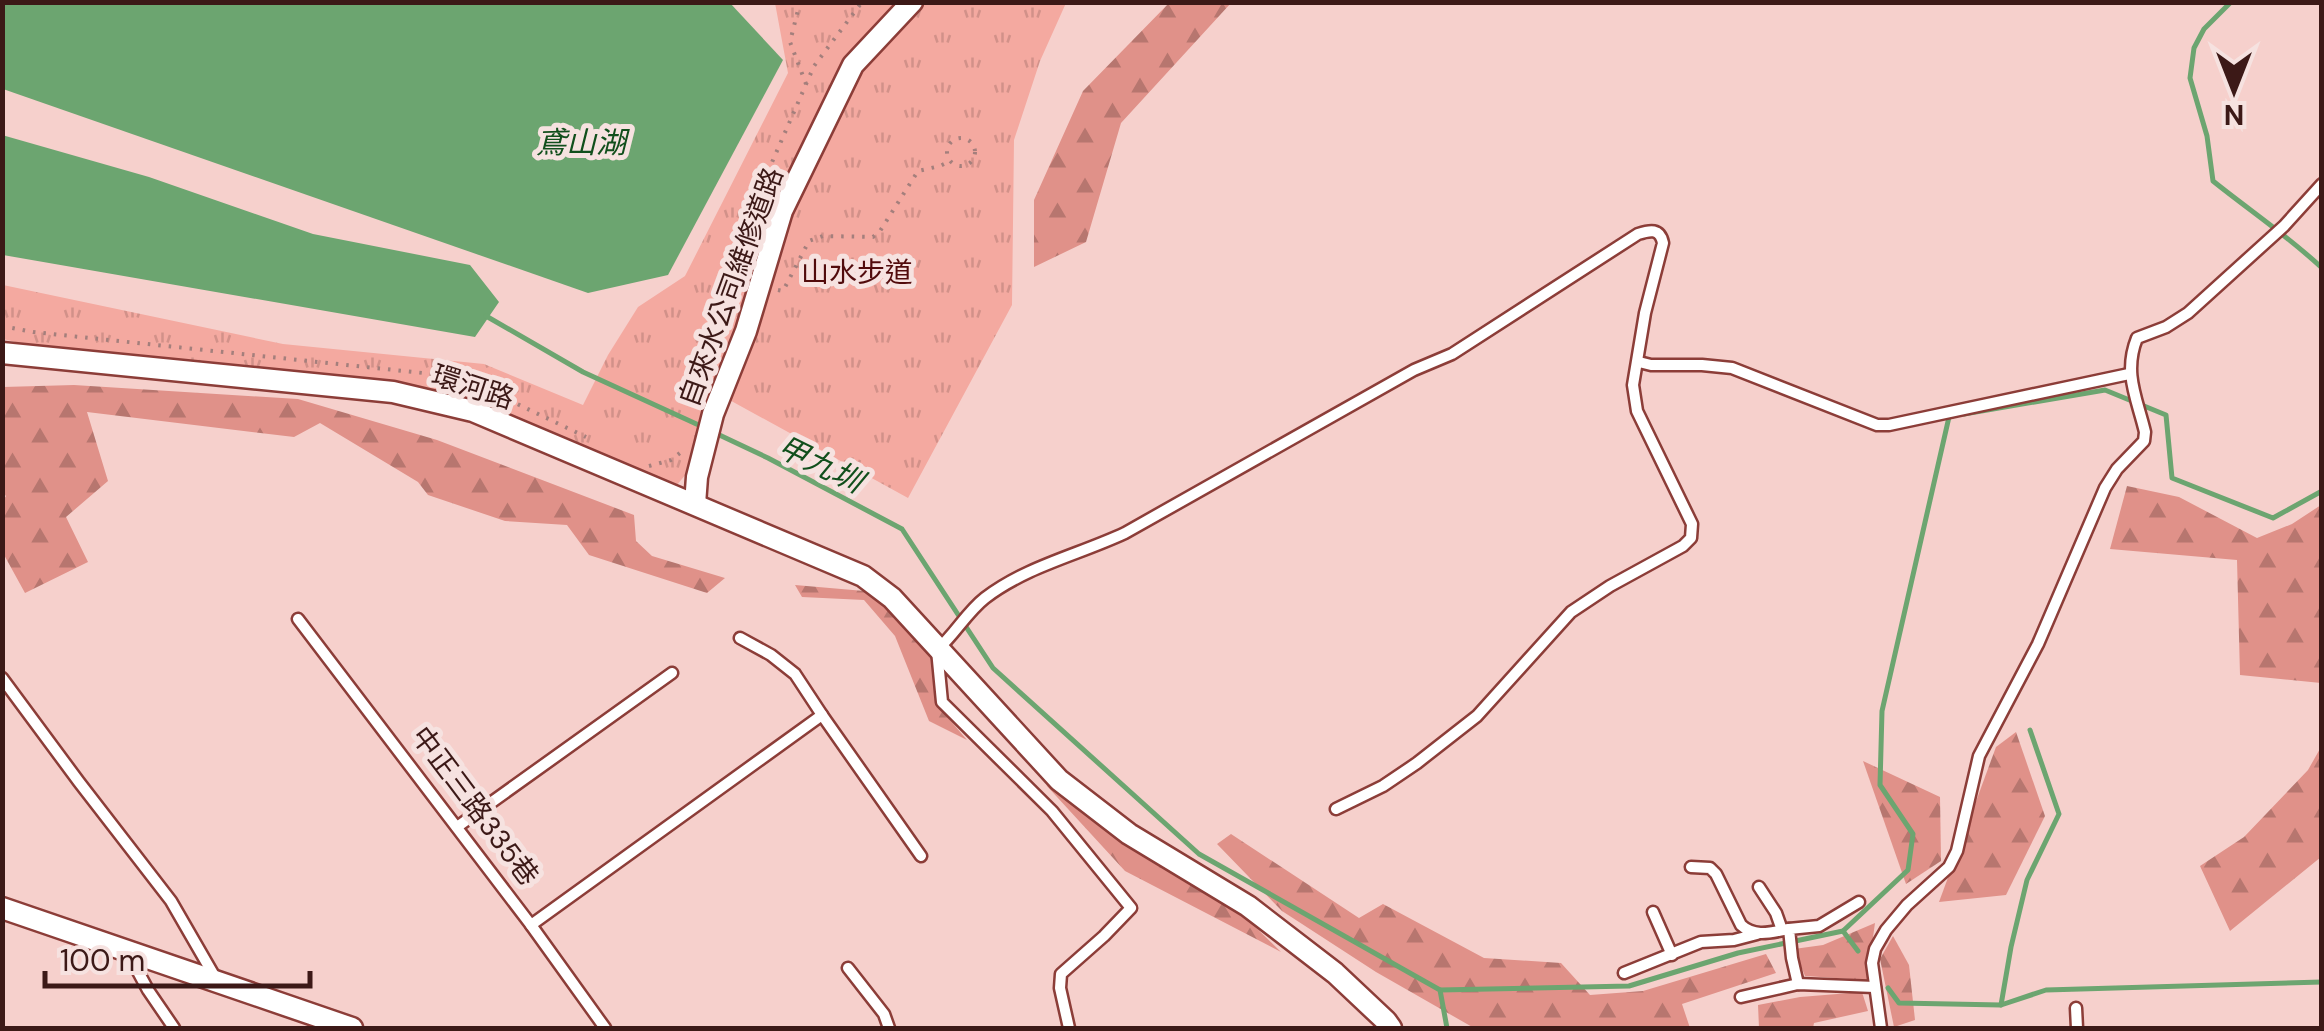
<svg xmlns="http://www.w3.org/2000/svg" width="2324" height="1031" viewBox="0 0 2324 1031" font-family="'DM Sans','Noto Sans TC',sans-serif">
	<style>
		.forest { fill: url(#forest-firs) }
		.park { fill: url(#park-tufts) }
		.water { fill: #6ca570 }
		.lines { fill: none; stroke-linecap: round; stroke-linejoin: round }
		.stream { stroke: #6ca570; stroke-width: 5 }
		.service-casing { stroke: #8c3d38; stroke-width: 15 }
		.minor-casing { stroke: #8c3d38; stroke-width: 25 }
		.path { stroke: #a47f7c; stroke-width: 4; stroke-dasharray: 2.5 8; stroke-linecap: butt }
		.service { stroke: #fff; stroke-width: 10 }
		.minor { stroke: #fff; stroke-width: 20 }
		.labels { text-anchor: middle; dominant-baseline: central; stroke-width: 10; stroke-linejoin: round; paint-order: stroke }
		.park-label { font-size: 28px; fill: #510b0c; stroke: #f6e2e0 }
		.street-label { font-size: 28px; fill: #3c1917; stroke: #f6e2e0 }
		.water-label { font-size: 30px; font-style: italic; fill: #114f1c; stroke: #f6e2e0 }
	</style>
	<defs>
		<pattern id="forest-firs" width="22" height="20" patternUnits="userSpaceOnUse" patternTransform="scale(2.5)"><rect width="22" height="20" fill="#e09189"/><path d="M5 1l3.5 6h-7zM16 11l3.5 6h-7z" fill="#b7766f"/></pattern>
		<pattern id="park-tufts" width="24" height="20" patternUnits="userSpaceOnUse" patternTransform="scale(2.5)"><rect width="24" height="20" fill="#f4a9a0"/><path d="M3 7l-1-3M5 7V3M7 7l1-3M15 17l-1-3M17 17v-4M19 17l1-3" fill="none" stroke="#d29189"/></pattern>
	</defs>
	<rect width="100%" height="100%" fill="#f6d0cc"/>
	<g class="forest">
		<path d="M1170 2 1231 3 1121 123 1086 242 1034 267V200L1083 91Z"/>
		<path d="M74 385 298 399 437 440 634 515 636 541 652 556 725 578 707 593 589 555 567 525 505 521 428 495 418 482 320 423 294 437 87 412 108 481 66 517 88 562 25 593 3 553V501L6 496 2 492 3 387Z"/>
		<path d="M2127 486 2179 497 2257 538 2292 524 2321 505V683L2240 675 2237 560 2110 549Z"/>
		<path d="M795 585 876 592 932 651 937 705 967 740 929 721 895 636 864 600 802 597Z"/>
		<path d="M2016 732 2045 816 2006 895 1939 902 1996 747Z"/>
		<path d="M2321 747V857L2230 931 2200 866 2244 837 2308 770Z"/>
		<path d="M1863 761 1940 797 1941 861 1906 884Z"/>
		<path d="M1046 785 1165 866 1242 914 1281 952 1125 871Z"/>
		<path d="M1231 834 1359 918 1383 904 1484 958 1561 963 1590 995 1643 991 1766 954 1776 973 1682 1004 1690 1028H1474L1376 972 1282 911 1217 844Z"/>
		<path d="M1875 923 1867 980 1805 976 1794 949 1823 945Z"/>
		<path d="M1893 936 1909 965 1915 1020 1894 1027 1880 959Z"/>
		<path d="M1862 992 1868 1011 1814 1023 1813 1028H1759L1758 1005 1800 997Z"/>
	</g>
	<path class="park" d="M775 3H1066L1040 61 1014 140 1012 305 908 498 715 392 687 473 676 486 658 481 582 452 454 392 28 345 3 339V285L283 344 484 364 583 405 608 355 638 307 685 276 788 73Z"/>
	<g class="water">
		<path d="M3 2 730 3 783 60 668 275 588 293 3 89Z"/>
		<path d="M2 135 149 177 313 234 470 265 499 302 475 337 3 255Z"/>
	</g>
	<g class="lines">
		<g class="stream">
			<path d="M2231 2 2204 29 2194 48 2190 78 2207 136 2213 181C2249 210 2288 236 2322 268"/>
			<path d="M486 316 583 372 703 427"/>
			<path d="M1964 414 2105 390 2166 415 2172 478 2273 518 2322 491"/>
			<path d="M713 432 768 458 902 529 993 668 1199 854 1440 990 1447 1028"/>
			<path d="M1843 931 1858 951"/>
			<path d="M1888 988 1899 1003 2001 1005 2046 990 2322 982"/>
			<path d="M1440 990 1629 986 1738 953 1843 931 1908 870 1913 834 1880 785 1882 711 1949 417 1953 416"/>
			<path d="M2001 1005 2011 947 2027 880 2059 814 2030 730"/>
		</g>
		<g class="service-casing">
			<g id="service">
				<path d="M1639 362 1651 365H1702L1732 368 1877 425H1889L2129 374"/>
				<path d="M298 619 531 925 605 1028"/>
				<path d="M740 638 771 655 795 674 822 715"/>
				<path d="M2 678 79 782 171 901 216 979"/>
				<path d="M457 827 672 673"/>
				<path d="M1691 867 1710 868 1716 874 1741 925C1755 938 1772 932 1789 929"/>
				<path d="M1759 887 1776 913 1782 930"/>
				<path d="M1653 912 1672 955"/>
				<path d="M531 925 822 715 921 856"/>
				<path d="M128 953 148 990 174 1028"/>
				<path d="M848 968 884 1014 889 1028"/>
				<path d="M1624 973 1701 942 1734 940 1757 934"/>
				<path d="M1798 984 1792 958 1789 929 1819 926 1859 902"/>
				<path d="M1741 997 1798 984 1875 987"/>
				<path d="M2076 1008 2077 1028"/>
				<path d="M1069 1028 1060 988 1061 974 1104 936 1131 908 1052 811 942 702 937 650C955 634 967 612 985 598 1027 566 1078 555 1125 533L1414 370 1452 354 1638 234C1650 230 1660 228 1663 243L1645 313 1633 385 1637 411 1692 524 1691 538 1683 546 1610 586 1571 612 1477 716 1417 763 1383 786 1336 809"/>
				<path d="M1881 1028 1872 963 1875 949 1886 930 1907 905 1949 867 1957 851 1979 756 2038 644 2105 488 2117 469 2144 441 2145 432C2137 398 2123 373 2137 338L2166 327 2188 313 2284 226 2322 184"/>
			</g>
		</g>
		<g class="minor-casing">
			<g id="minor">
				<path d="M2 353 393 392 473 411 863 576 892 598 1059 780 1129 834 1248 906 1335 973 1386 1021 1391 1028"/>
				<path d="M695 504 697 477 713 414 746 331 782 211 853 65 912 2"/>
				<path d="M2 908 352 1028"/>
			</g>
		</g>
		<g class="path">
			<path d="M800 2 790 42 806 84"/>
			<circle cx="961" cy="152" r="14"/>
			<path d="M778 290 783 291 809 241 823 236 873 237 880 231 918 171 940 166 950 161"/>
			<path d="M2 326 33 332 461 377 586 437"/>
			<path d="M700 391 728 263 814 66 862 2"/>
			<path d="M649 466 671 460 685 449"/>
		</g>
		<use href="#service" class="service"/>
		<use href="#minor" class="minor"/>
	</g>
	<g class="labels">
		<g class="park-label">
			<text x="857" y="272">山水步道</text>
		</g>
		<g class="street-label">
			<text transform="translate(731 287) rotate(-70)">自來水公司維修道路</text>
			<text transform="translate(473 387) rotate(18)">環河路</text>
			<text transform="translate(475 806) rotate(53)">中正三路335巷</text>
		</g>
		<g class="water-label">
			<text x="581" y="142">鳶山湖</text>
			<text transform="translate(820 464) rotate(26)">甲九圳</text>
		</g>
	</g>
	<rect width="2324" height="1031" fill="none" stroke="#3c1917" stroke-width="10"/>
	<g transform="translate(2234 90) rotate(180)" stroke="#f6e2e0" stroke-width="8" paint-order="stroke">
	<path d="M0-8L18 38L0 25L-18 38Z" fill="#3c1917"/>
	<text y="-15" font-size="28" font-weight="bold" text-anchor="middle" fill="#3c1917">N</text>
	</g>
	<path d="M45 971v15h265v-15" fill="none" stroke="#3c1917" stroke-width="5"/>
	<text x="60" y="971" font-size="30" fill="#3c1917" stroke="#f6e2e0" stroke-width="8" paint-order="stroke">100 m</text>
</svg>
